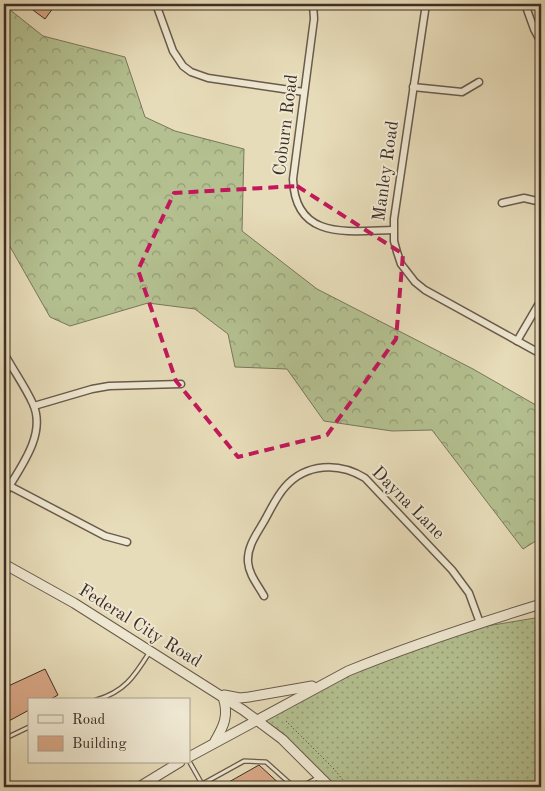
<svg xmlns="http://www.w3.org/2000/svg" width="545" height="791" viewBox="0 0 545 791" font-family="'Old Standard TT',serif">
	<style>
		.grass { fill: url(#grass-dots); stroke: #79775c }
		.forest { fill: url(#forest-crowns); stroke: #79775c }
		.building { fill: #d9a887; stroke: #3e2e27 }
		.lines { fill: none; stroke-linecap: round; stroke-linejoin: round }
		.service-casing { stroke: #685a4c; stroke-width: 5.5 }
		.minor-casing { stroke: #685a4c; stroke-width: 9 }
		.tertiary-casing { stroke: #685a4c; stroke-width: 11 }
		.path { stroke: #3e2e27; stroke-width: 1; stroke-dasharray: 1 2.5; stroke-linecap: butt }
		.service { stroke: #efe8d2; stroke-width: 3 }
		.minor { stroke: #efe8d2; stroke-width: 6 }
		.tertiary { stroke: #efe8d2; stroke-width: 9 }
		.marked { fill: none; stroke: #c2185b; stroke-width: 4; stroke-dasharray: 10 6; stroke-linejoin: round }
		.labels { text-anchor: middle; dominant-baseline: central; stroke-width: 4; stroke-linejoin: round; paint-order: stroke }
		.street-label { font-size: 18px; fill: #3e2e27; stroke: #efe8d2 }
	</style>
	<defs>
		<pattern id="grass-dots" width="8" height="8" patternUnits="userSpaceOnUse" patternTransform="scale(1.25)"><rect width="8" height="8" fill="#b4c090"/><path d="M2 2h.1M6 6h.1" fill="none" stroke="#949c76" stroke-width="1.8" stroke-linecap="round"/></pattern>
		<pattern id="forest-crowns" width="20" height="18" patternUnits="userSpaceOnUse" patternTransform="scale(1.25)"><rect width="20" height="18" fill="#b4c090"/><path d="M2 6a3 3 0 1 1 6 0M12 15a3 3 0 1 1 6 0" fill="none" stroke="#949c76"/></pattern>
	</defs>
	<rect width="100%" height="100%" fill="#e7dcb9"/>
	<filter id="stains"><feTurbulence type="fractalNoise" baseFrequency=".004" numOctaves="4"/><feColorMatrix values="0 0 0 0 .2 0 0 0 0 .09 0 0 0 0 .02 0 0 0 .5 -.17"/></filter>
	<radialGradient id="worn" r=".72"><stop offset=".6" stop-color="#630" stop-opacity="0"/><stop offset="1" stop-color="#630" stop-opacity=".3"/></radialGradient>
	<path class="grass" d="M541 617V787H332L262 720 355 672 418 648 487 626Z"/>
	<path class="forest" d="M4 5 43 36 125 57 145 117 175 131 244 149 242 231 317 289 473 369 541 408V486L539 539 523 549 432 430 392 431 324 421 287 369 235 367 228 334 195 309 148 303 70 326 50 317 4 236Z"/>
	<g class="building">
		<path d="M25 4H56L45 19Z"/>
		<path d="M45 669 58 695 49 700H29V710L7 722 4 716V688Z"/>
		<path d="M259 765 283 787H220Z"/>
	</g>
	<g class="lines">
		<g class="service-casing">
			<g id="service">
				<path d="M96 700C124 692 134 677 149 653"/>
				<path d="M4 739 29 727"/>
				<path d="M189 761 202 784"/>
				<path d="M197 787 244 761 266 762 294 787"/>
				<path d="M301 787 319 777"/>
			</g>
		</g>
		<g class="minor-casing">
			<g id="minor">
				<path d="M156 4 173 51 183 66 191 72 208 78 304 92"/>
				<path d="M313 4 314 19 293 179C295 241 349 231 393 230"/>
				<path d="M426 4 394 219V241L397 252 401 264 415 282 425 290 541 354"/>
				<path d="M525 4 534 29 541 42"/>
				<path d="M413 87 462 92 479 82"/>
				<path d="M502 203 524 198 541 202"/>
				<path d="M517 341 541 300"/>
				<path d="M4 353C13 370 25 386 33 404 47 435 19 469 4 495"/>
				<path d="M34 406 92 389 109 386 181 384"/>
				<path d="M4 483 105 536 127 542"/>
				<path d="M264 596C258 585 249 575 248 562 247 547 256 535 263 523 270 511 276 497 285 487 306 463 339 462 365 478L452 570 469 593 480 623"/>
			</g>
		</g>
		<g class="tertiary-casing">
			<g id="tertiary">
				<path d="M4 564 74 603 243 710 282 739 330 787"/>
				<path d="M224 695 240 698 249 697 312 686"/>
				<path d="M215 741C224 726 229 715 223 697"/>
				<path d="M189 757 348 671C411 645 476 624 541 604"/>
				<path d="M139 787 180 762"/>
			</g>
		</g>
		<path class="path" d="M286 721 333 768 349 787"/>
		<use href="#service" class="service"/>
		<use href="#minor" class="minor"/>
		<use href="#tertiary" class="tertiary"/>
	</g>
	<path class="marked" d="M297 186 403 254 396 339 327 435 238 457 176 381 138 270 174 193Z"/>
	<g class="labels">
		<g class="street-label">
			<text transform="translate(286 125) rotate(-83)">Coburn Road</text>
			<text transform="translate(386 171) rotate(-82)">Manley Road</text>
			<text transform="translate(408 503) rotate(45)">Dayna Lane</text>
			<text transform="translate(140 626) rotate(32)">Federal City Road</text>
		</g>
	</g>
	<rect width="545" height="791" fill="none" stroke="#e7dcb9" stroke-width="20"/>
	<rect x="5" y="5" width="535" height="781" fill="none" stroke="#3e2e27" stroke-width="2.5"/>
	<rect x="10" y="10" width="525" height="771" fill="none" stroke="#3e2e27"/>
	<rect x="28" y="698" width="162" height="65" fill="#efe8d2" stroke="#a89e8e"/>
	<rect x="38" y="715" width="25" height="8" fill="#efe8d2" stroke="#a89e8e"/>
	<text x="72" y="724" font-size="15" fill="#3e2e27">Road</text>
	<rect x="38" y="736" width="25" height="15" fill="#d9a887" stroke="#a89e8e"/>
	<text x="72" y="748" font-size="15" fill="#3e2e27">Building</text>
	<rect width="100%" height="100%" filter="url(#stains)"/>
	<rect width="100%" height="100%" fill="url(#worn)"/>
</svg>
